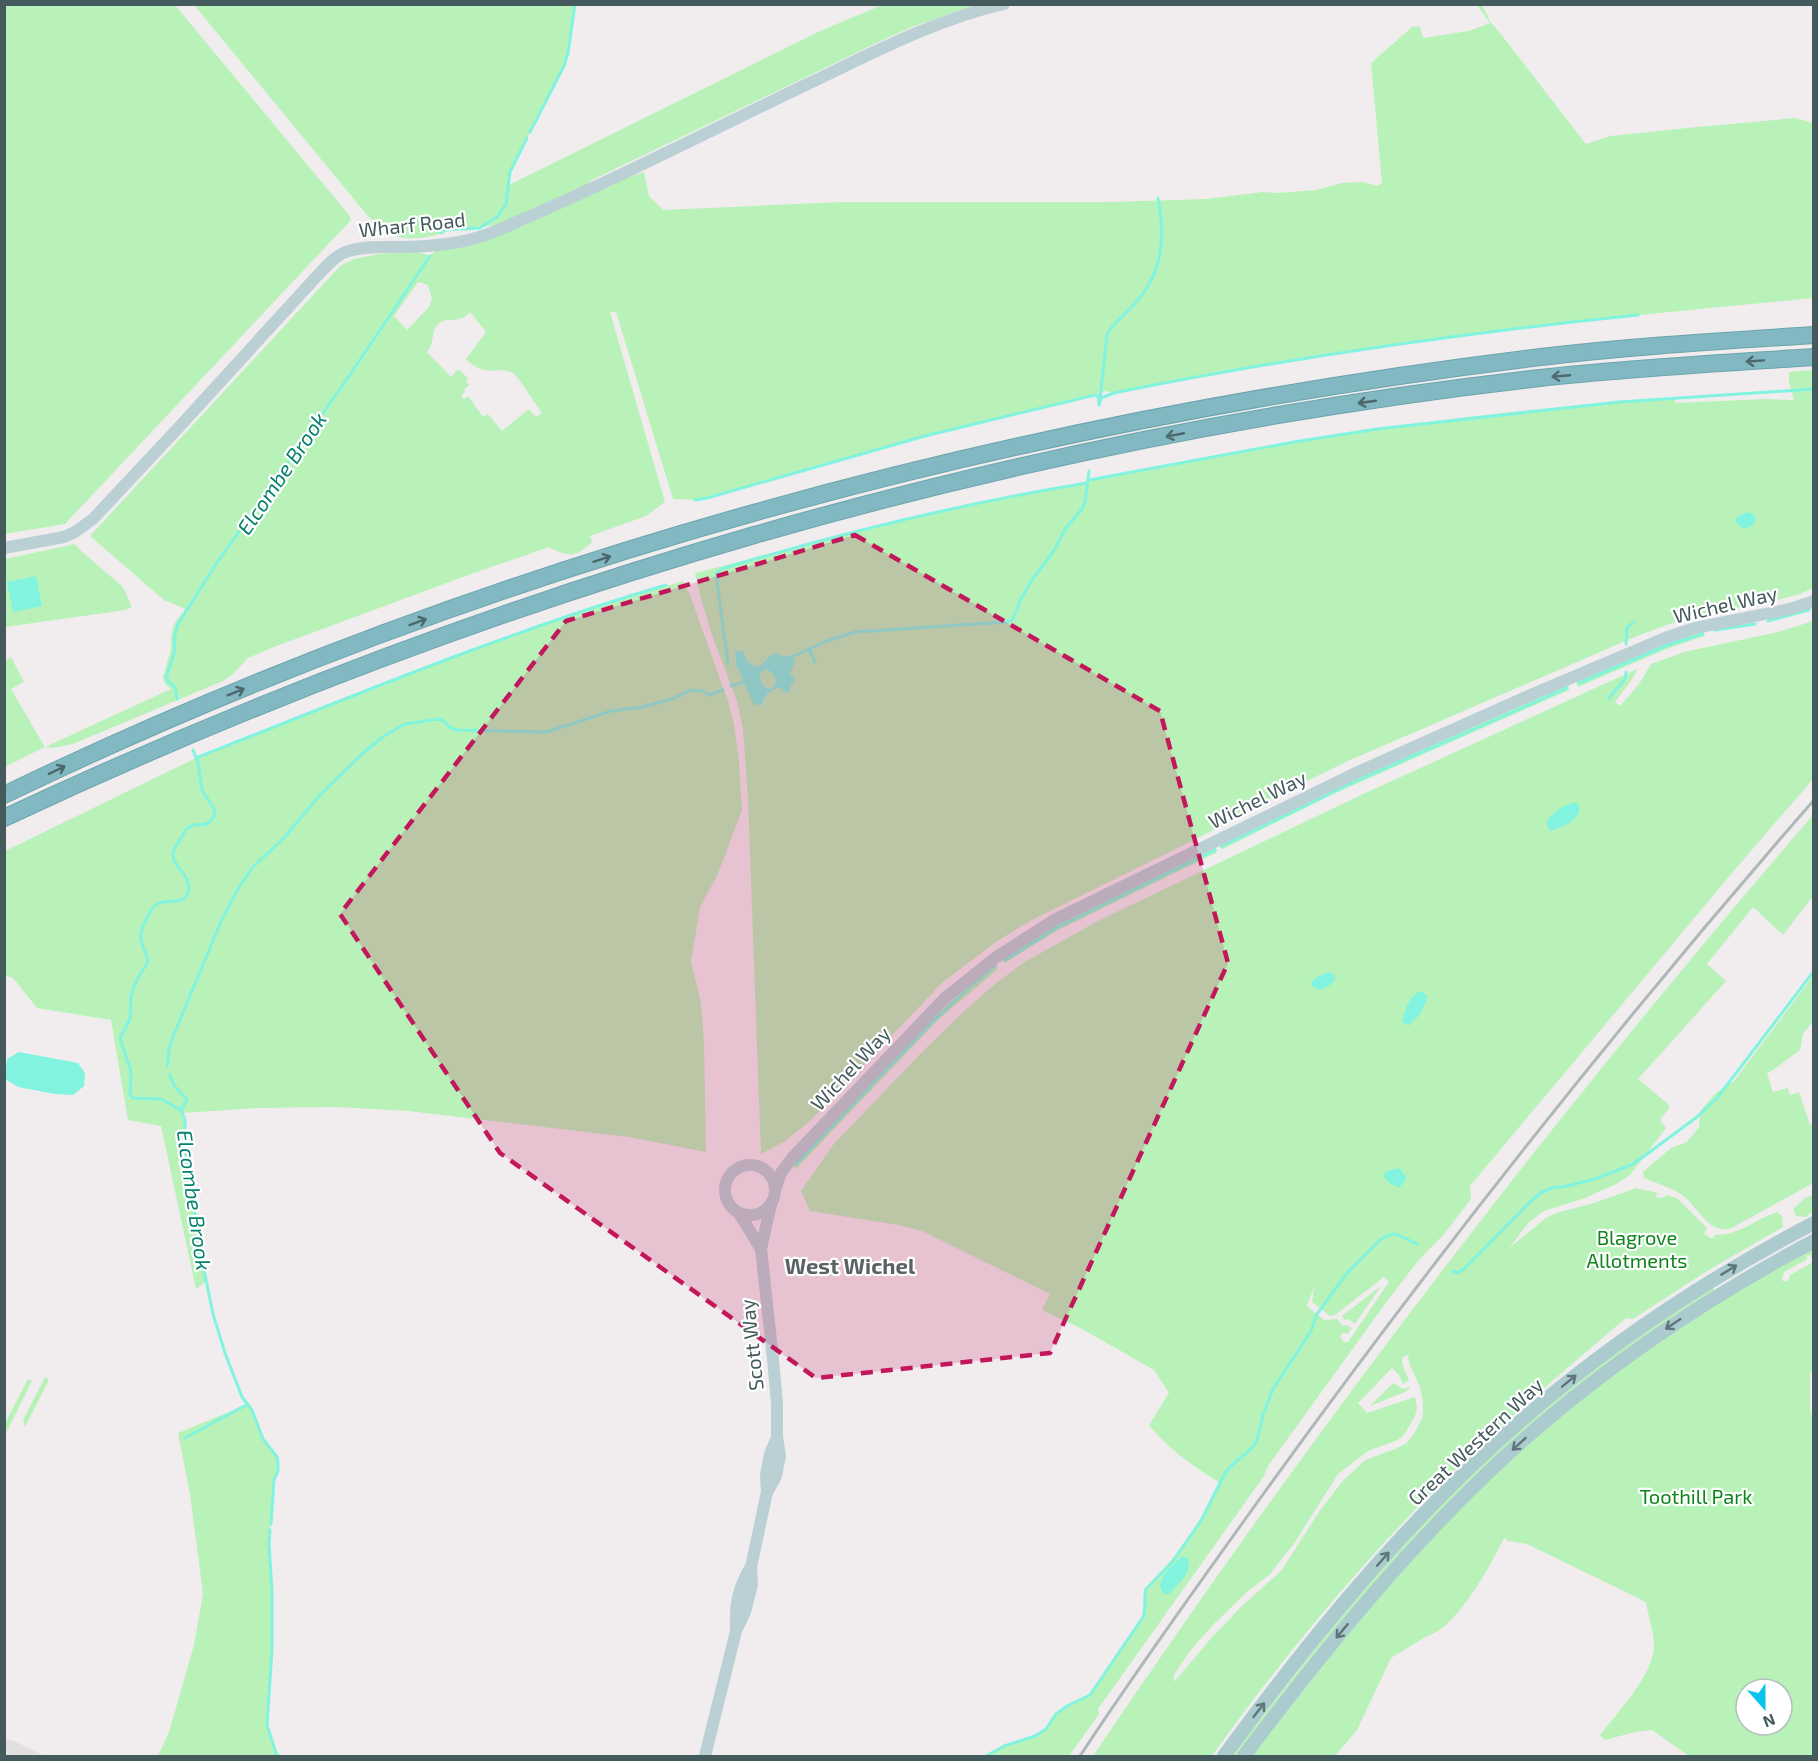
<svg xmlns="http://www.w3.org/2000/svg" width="1818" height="1761" viewBox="0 0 1818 1761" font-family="'Exo 2',sans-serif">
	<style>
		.education { fill: #e2dfe1 }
		.green { fill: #b8f2b8; fill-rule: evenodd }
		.water { fill: #81f3df; fill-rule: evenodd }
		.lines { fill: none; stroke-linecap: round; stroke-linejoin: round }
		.stream { stroke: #81f3df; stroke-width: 3 }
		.highway-casing { stroke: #6ca4ad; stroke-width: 18 }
		.secondary { stroke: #bad0d4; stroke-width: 12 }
		.primary { stroke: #abcbcf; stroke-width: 14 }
		.highway { stroke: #81b8c1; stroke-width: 16 }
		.rail { stroke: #afb7b9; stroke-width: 3 }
		.oneway { stroke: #4d686c }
		.oneway2 { stroke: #5e767a }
		.marked { fill: #c2185b; fill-opacity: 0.2; stroke: #c2185b; stroke-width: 4.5; stroke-dasharray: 12 8; stroke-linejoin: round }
		.labels { text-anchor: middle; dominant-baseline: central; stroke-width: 4.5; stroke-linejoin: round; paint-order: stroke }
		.street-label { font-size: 20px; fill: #445a5d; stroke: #fff }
		.park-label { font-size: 20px; fill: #0f841d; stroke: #fff }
		.water-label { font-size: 21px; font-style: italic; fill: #06826d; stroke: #fff }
		.quarter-label { font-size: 22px; font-weight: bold; fill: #5a6263; stroke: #fff }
	</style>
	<rect width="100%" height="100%" fill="#f1edef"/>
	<path class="education" d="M5 1740H12L45 1756H5Z"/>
	<g class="green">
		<path d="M5 4 175 5 349 215 351 220 65 524 5 534Z"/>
		<path d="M194 5H575L568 53 564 66 510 172 509 185 818 32 882 5H976L912 27 887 38 588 182 610 183 644 172 649 196 663 210 841 202H1110L1206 199 1263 192 1277 193 1316 190 1342 183 1363 182 1377 186 1382 183 1371 63 1412 27 1420 26 1423 38 1469 31 1490 23 1477 5H1482L1491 23 1500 33 1586 144 1610 136 1697 127 1795 118 1813 123V298C1680 311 1547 323 1415 342 1314 356 1214 375 1114 393L1105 391 1095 395 925 436 707 498 695 500 673 499 616 312H610L665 502 646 516 590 536 592 542C576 558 568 557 549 547L460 578 274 647 248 658 233 674 223 681 73 744 53 748 45 747 5 767V661L11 657 24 682 11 689 45 747 171 689 165 684 163 677 171 649V636L174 624 185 609 164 600 90 536 340 266 354 259 379 254 417 251 430 256 438 248 490 236 491 226 446 230C435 239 402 241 390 234 382 229 374 221 367 215ZM418 282 428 285 432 299 429 307 407 330 394 316ZM470 312 486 332 466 359C486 380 499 364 514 374 520 379 536 405 542 413L536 417 529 409 502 431 488 414 483 417 468 396 464 399 461 395 465 392 464 389 469 385 466 380 468 378 458 369 451 377 427 352C435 342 431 331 438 324 446 317 454 322 462 318 465 317 467 314 470 312Z"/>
		<path d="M1813 370V588L1800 594 1765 603 1689 617 1637 636 1348 761 1276 796 1218 828 1032 920 997 941 943 982 810 1121 785 1141 761 1154 748 799 743 729 737 701 714 641 701 599 695 573 949 509 1087 483 1089 480C1104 478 1119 474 1134 471 1187 461 1241 451 1295 442 1420 421 1547 406 1674 398L1676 403 1764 399 1794 400 1789 382V372ZM745 654 748 662 757 667 762 665 768 657H784L788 655 795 660 790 674 794 676 791 689 788 694 779 687 767 694 764 703 759 706 753 702 736 665 735 656Z"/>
		<path d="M75 544 80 550 123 587 132 607 126 610 5 627V559Z"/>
		<path d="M683 581 690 595 728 701 734 724 739 761 742 810 717 876 700 907 691 961 701 1004 704 1043 706 1152 629 1137 408 1111 336 1107 257 1108 183 1113 200 1250 207 1281 196 1289 161 1126 128 1120 111 1020 37 1008 13 978 5 975V851L196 758 398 677 562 618Z"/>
		<path d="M1813 621V779L1727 879 1470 1186 1471 1199 1445 1233 1418 1261 1385 1304 1268 1466 1264 1476 1098 1709 1099 1714 1069 1756H986L1004 1746 1035 1736 1046 1729 1056 1714 1067 1706 1090 1695 1143 1617 1144 1594 1192 1534 1220 1483C1192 1465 1170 1451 1149 1425L1169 1393 1154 1370 1082 1329 1042 1310 1050 1294 922 1231 899 1225 810 1211 801 1191 833 1145 920 1054 960 1015 995 984 1023 963 1098 921 1229 858 1359 796 1637 669 1633 678 1615 702 1620 706 1639 684 1651 664 1684 652 1778 632ZM1384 1277 1389 1282 1348 1342H1344L1340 1337 1343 1333 1348 1334 1352 1328 1346 1325 1343 1326 1337 1319 1324 1320 1307 1306 1314 1287 1312 1302 1330 1316 1335 1315Z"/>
		<path d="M1703 630 1704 636 1664 650 1578 687 1576 681 1660 644Z"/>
		<path d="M765 669C772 670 776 677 776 684L769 689C762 687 759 678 761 672Z"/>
		<path d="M1568 684 1569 690 1331 795 1223 849 1220 848 1219 845 1329 791Z"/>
		<path d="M1813 815V896L1783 935 1753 907 1707 964 1726 981 1638 1079 1669 1105V1108L1660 1120 1666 1128 1630 1175 1616 1184 1585 1198 1544 1211 1529 1222 1509 1248 1546 1218 1556 1213 1594 1203 1636 1188 1658 1193 1655 1197 1661 1198 1668 1195 1677 1198 1707 1228 1704 1234 1712 1239 1715 1235C1738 1236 1756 1219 1777 1212L1782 1216 1783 1227 1707 1271 1633 1319 1626 1318C1572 1364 1517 1410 1466 1459 1371 1550 1288 1650 1212 1756H1093C1314 1428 1555 1114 1813 815ZM1408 1355 1409 1363 1420 1387 1423 1401V1416L1415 1432 1407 1443 1395 1449 1365 1460 1341 1483 1321 1509 1281 1571 1242 1606 1213 1636 1174 1682V1675L1190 1651 1215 1623 1247 1592 1269 1575 1293 1545 1338 1474 1368 1451 1398 1440 1405 1433 1415 1416 1417 1408 1415 1397 1367 1413 1358 1403 1392 1368 1399 1375 1403 1384 1409 1380 1403 1366 1402 1360 1404 1356Z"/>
		<path d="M1215 847 1217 850 1216 853 1056 931 1005 963 1000 959 1053 927Z"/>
		<path d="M996 963 998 969 938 1020 796 1169 793 1166 942 1009Z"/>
		<path d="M1813 976V1021L1803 1034 1800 1050C1788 1058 1780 1067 1767 1073L1773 1092 1788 1088 1790 1095 1799 1092 1810 1125 1813 1124V1183L1732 1228C1707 1236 1698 1204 1679 1193 1669 1187 1655 1183 1644 1178L1643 1172 1671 1148 1687 1142 1699 1127 1700 1111 1716 1093 1734 1081Z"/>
		<path d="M1813 1194V1212L1805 1217 1796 1216 1793 1209 1805 1198Z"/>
		<path d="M1813 1247 1814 1368 1810 1373V1408L1814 1430 1813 1756H1689L1652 1730 1635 1732 1605 1740 1600 1735C1617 1713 1656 1672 1654 1643 1653 1629 1648 1615 1646 1602L1527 1544 1508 1541 1504 1538C1491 1565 1456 1629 1427 1636L1391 1658 1357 1730 1335 1756H1252L1355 1625 1436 1532 1514 1456 1583 1397 1687 1321ZM1811 1255 1812 1261 1810 1264 1790 1275 1789 1280 1784 1282 1782 1279 1784 1272 1806 1260 1807 1256ZM1746 1689H1782V1725H1746Z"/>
		<path d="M1381 1286 1355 1324 1348 1319 1344 1320 1342 1316Z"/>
		<path d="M1713 1286 1714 1291 1514 1441 1238 1756H1231L1349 1606 1432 1513 1475 1470 1547 1406 1614 1352Z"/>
		<path d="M45 1377 49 1380 25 1427 23 1420Z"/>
		<path d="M28 1379 32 1381 5 1435V1423Z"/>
		<path d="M1393 1383 1403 1389 1409 1387 1410 1388 1405 1392 1370 1406Z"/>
		<path d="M248 1404 252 1410 263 1439 277 1457 278 1466 274 1480 269 1544 272 1591V1650L267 1725 273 1746 281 1756H158L169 1732 194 1645 203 1594 190 1494 178 1433Z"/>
	</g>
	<g class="water">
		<path d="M1749 512 1754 515 1756 520 1752 526 1745 529 1739 526 1735 521 1738 516Z"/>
		<path d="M36 576 42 606 13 612 7 582Z"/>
		<path d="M738 651H743L748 662 757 667C766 664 767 654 777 653L782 657C788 656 792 653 795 661L790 674 795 677V678L788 694 779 687 767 694 763 703 758 706 753 703 736 665 735 653ZM767 669 772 673 776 680 774 686 769 689C762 687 759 678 761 672Z"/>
		<path d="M1575 802 1579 805C1581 821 1564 826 1551 831L1547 826 1548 819 1560 808Z"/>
		<path d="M1329 972 1334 974 1335 980 1330 985 1321 990 1312 986 1311 982 1317 977Z"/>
		<path d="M1420 991 1427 995C1426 1008 1418 1018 1408 1026L1402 1021C1405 1009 1409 997 1420 991Z"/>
		<path d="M19 1052 78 1063 85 1073 84 1086 73 1095 55 1094 18 1087 5 1079 7 1059Z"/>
		<path d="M1399 1168 1407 1178 1399 1188 1389 1183 1383 1175 1387 1171Z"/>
		<path d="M1181 1557H1187C1194 1571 1179 1583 1169 1594H1163L1160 1585 1164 1574Z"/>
	</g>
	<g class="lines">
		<g class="stream">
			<path d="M530 132 564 66 568 53 575 4"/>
			<path d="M441 233 446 230 480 228 497 217 506 204 510 172 527 138"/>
			<path d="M1100 400 1107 334C1114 322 1126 314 1135 303 1163 274 1166 237 1158 198"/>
			<path d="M1099 405 1101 398 1114 393C1287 358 1462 333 1638 315"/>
			<path d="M1089 480 1294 442 1377 429 1619 402 1814 389"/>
			<path d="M695 500 707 498 925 436 1095 395 1098 396 1099 403"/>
			<path d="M1768 621 1809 610"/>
			<path d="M1715 630 1755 624"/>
			<path d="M1626 644 1627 628 1634 622"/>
			<path d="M809 649 815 662"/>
			<path d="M792 657 827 641 855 632 1006 622 1012 620 1022 597 1032 580 1055 549 1065 529 1082 509 1085 502 1089 471"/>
			<path d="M728 664 716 574 721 569C841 533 964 503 1087 483"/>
			<path d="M1579 683 1668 645 1703 634"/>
			<path d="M731 686 744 682"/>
			<path d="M1609 698 1625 679 1626 672"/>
			<path d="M177 699 175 687 168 682 166 677 174 654 175 634 178 624 216 564 347 379 430 256"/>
			<path d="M193 750 198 763 202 790 214 809 215 815C211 822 205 827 197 824 188 826 185 830 181 838 178 843 173 850 173 855 172 865 189 874 189 888 188 906 169 899 159 903 150 907 142 926 141 935 140 945 147 953 148 962L137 979 133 990 131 997 130 1019 120 1038 131 1072 130 1095 133 1098 161 1099 181 1110 185 1120V1142L200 1250 213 1314 225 1353 242 1397 252 1410 263 1439 277 1457 278 1462V1471L274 1480 271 1524"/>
			<path d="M196 758C351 697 506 632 666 585"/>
			<path d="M1222 846 1352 783 1567 688"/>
			<path d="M1005 960 1058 927 1215 850"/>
			<path d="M167 1066 169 1049 172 1039 222 919 239 887 253 867 284 838 319 796 362 754 384 736 405 724 438 719C447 720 446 729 457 730L547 732 611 711 642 707 672 699 691 690 702 691 709 695 723 690"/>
			<path d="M169 1074 176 1088 187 1100 181 1110"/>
			<path d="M796 1164 931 1023 972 985 995 966"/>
			<path d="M1453 1271 1458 1273 1464 1269 1529 1203 1542 1192 1554 1187H1563L1595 1179 1631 1165 1643 1157 1697 1117 1717 1098 1814 971"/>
			<path d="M185 1438 248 1404"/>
			<path d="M270 1530 269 1544 272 1591V1650L267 1725 277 1756"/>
			<path d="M986 1756 1004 1746 1035 1736 1046 1729 1056 1714 1067 1706 1090 1695 1143 1617C1147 1607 1143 1598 1146 1589L1173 1561 1202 1519 1225 1473 1231 1466 1251 1449 1257 1441 1263 1415 1273 1389 1311 1331 1317 1314 1347 1273 1381 1239 1389 1235 1396 1234 1417 1244"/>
		</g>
		<g class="highway-casing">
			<g id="highway">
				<path d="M4 795C486 562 1011 421 1541 357 1631 346 1723 341 1814 335"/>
				<path d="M4 818C489 590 1008 438 1540 378 1631 368 1723 363 1814 357"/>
			</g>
		</g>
		<g class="secondary">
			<path d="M4 548 64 537 75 532 93 519 180 426 317 276C326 267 336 254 349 251 365 246 382 247 398 247 431 247 466 244 496 231 605 185 709 131 816 80 876 51 938 19 1004 4"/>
			<circle cx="750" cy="1190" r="25"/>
			<path d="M775 1190 781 1173 792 1158 945 998 995 958 1054 920 1358 772 1526 697 1665 638 1695 628 1790 609 1814 601"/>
			<path d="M739 1213 761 1249"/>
			<path d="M768 1491 776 1476 780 1456 777 1437V1404L773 1359 761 1249 771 1204"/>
			<path d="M736 1628C735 1604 738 1589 750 1568"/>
			<path d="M705 1756 736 1631 745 1612 752 1585 751 1567 767 1492 766 1475 770 1454 777 1437"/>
		</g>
		<g class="primary">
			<path d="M1224 1756C1301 1651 1385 1547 1481 1457 1580 1363 1693 1286 1814 1223"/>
			<path d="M1244 1756C1330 1642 1421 1530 1529 1435 1616 1359 1712 1295 1814 1241"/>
		</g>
		<use href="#highway" class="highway"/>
		<path class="rail" d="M1080 1756C1133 1675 1190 1596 1246 1518 1424 1270 1613 1030 1814 800"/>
	</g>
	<defs><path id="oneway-shaft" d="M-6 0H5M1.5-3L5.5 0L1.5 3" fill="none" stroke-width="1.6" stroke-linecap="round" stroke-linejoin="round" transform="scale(1.5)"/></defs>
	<g class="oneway">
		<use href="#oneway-shaft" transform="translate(1755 361) rotate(176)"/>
		<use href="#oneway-shaft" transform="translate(1561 376) rotate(175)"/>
		<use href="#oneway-shaft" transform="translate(1367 402) rotate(172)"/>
		<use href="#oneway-shaft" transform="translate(1175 435) rotate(169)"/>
		<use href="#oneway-shaft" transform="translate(602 559) rotate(-18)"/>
		<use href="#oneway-shaft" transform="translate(418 622) rotate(-20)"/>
		<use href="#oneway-shaft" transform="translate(236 692) rotate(-22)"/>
		<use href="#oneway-shaft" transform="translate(57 770) rotate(-26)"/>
	</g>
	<g class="oneway2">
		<use href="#oneway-shaft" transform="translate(1729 1270) rotate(-31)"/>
		<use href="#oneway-shaft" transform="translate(1673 1324) rotate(146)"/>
		<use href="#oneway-shaft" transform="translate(1569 1381) rotate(-39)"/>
		<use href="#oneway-shaft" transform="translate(1519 1444) rotate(138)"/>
		<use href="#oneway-shaft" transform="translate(1383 1559) rotate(-49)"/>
		<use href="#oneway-shaft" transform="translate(1342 1631) rotate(130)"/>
		<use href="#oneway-shaft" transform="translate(1259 1710) rotate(-52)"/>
	</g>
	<path class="marked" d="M855 535 1160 711 1228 963 1050 1353 816 1378 500 1153 340 914 566 621Z"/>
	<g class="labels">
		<g class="street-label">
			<text transform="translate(412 224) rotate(-6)">Wharf Road</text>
			<text transform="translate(1725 604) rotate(-13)">Wichel Way</text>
			<text transform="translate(1257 799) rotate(-26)">Wichel Way</text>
			<text transform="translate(850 1068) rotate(-47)">Wichel Way</text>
			<text transform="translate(751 1345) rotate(-96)">Scott Way</text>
			<text transform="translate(1475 1441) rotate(-43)">Great Western Way</text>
		</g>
		<g class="park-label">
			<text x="1637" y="1237">Blagrove<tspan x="1637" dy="23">Allotments</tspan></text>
			<text x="1696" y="1496">Toothill Park</text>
		</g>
		<g class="water-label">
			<text transform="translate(281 473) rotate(-56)">Elcombe Brook</text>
			<text transform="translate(195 1200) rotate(82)">Elcombe Brook</text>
		</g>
		<g class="quarter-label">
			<text x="850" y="1265">West Wichel</text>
		</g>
	</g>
	<rect width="1818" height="1761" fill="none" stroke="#445a5d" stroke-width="12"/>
	<g transform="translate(1764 1707) rotate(159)"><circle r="28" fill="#ffffff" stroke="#b4bdbe" stroke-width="1.5"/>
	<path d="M0-4.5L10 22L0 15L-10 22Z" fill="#0bc4ed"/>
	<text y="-9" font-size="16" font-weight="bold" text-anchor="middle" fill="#445a5d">N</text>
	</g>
</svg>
